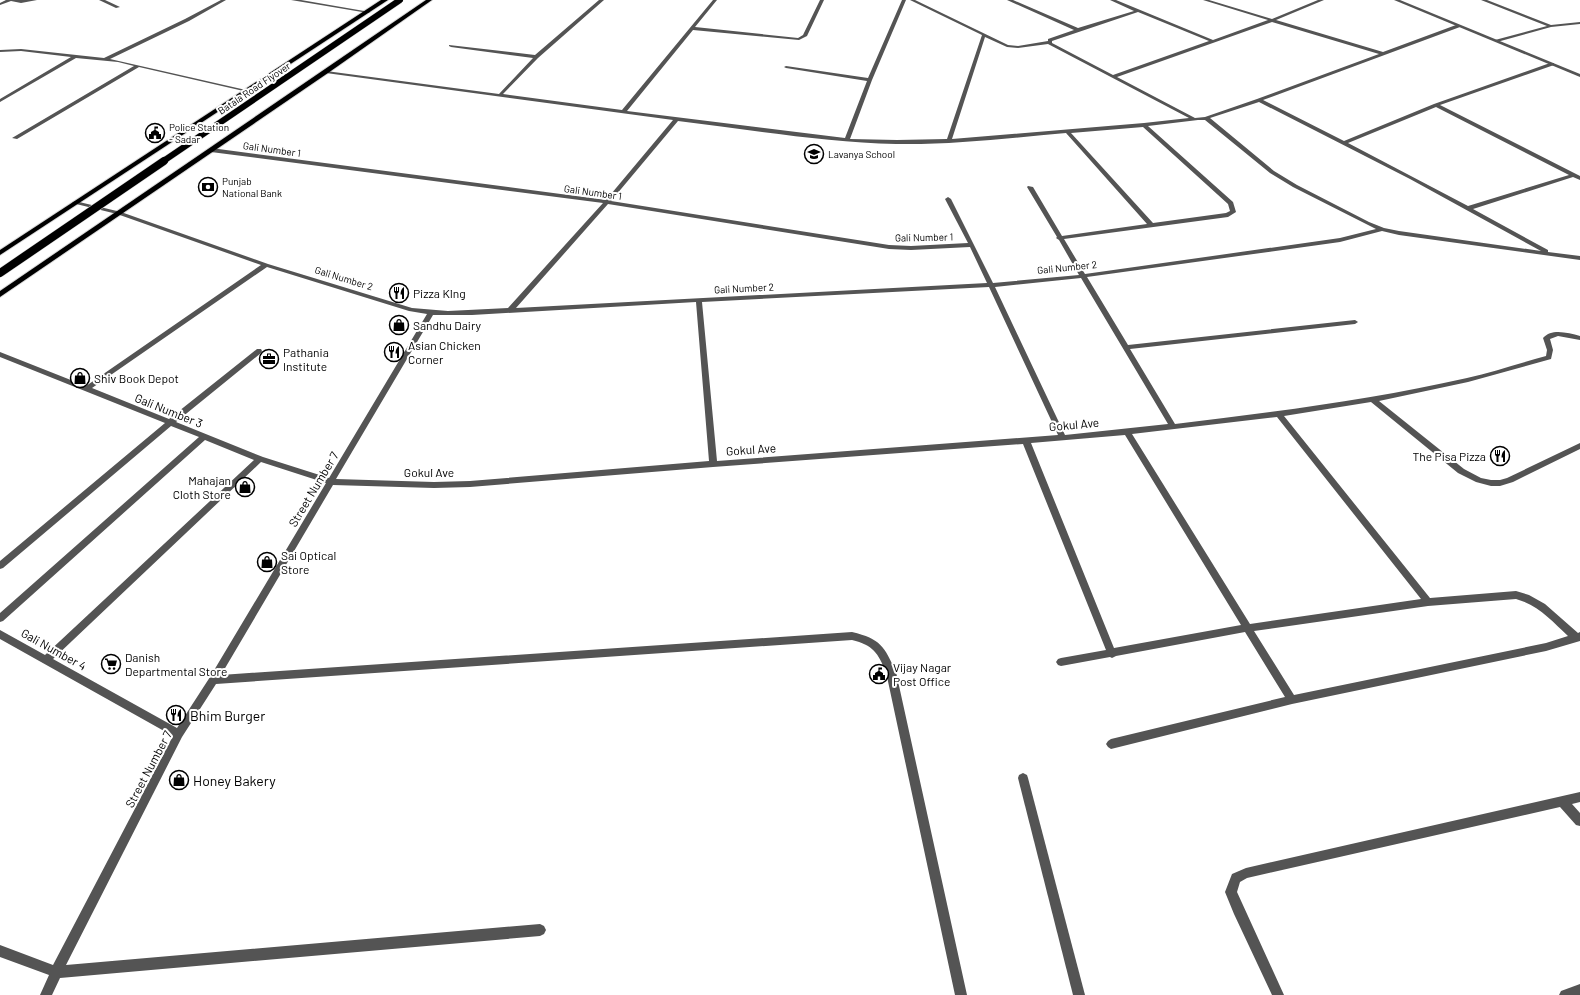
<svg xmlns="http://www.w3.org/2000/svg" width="1580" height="995" viewBox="0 0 1580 995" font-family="Barlow,sans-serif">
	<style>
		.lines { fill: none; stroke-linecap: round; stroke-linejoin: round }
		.primary-casing { stroke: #dbdbdb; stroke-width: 2 }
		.minor { fill: #545454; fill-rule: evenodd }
		.tertiary { fill: #545454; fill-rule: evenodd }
		.primary { fill: #000; fill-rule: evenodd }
		.primary-bridge-far1-casing { stroke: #dbdbdb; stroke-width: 7; stroke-linecap: butt }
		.primary-bridge-casing { stroke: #dbdbdb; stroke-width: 9; stroke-linecap: butt }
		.primary-bridge-far1 { stroke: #000; stroke-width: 6 }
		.primary-bridge { stroke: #000; stroke-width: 8 }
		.labels { text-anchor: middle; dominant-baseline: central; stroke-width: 4; stroke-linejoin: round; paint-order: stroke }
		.far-street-label { font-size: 10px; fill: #000; stroke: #fff }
		.far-poi-label { font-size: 10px; fill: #000; stroke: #fff; text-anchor: start }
		.poi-label { font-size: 12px; fill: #000; stroke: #fff; text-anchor: start }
		.street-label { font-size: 12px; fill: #000; stroke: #fff }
		.near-poi-label { font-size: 14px; fill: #000; stroke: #fff; text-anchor: start }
	</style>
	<rect width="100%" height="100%" fill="#fff"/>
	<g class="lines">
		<g class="primary-casing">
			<g id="primary">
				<path d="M381 0H388L0 255V250Z"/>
				<path d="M426 0H432L328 73 0 297V291Z"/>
			</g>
		</g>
		<g class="minor">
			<path d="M6 0H37L21 3 11 1 0 5V3Z"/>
			<path d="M99 0H105L120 7 116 8Z"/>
			<path d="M221 0H226L189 21 110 59 246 90H248V92L139 67 17 139 12 138 134 66 118 62 76 58 0 102V99L71 57 21 51 0 52V50L21 49 104 58 185 19Z"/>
			<path d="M291 0H301L370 12 368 13Z"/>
			<path d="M599 0H604L538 58 503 94 622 110 713 0H717L695 27 798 38 803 35 820 0H824L807 36 799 40 693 30 627 111 845 138 867 81 786 68 784 67 786 66 868 78 902 0H906L872 80 850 139 897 140 947 139 982 35 910 0H915L1008 45 1018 46 1048 41V39L1074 30 1007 0H1013L1078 28 1134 11 1110 0H1116L1213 40 1268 20 1203 0H1209L1272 19 1318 0H1324L1276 20 1383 52 1456 25H1460V27L1263 100 1344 141 1434 104 1550 63H1554V65L1440 105 1580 176V180L1573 177 1473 209 1548 250V252L1580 256V260L1399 235 1382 231 1340 242 1087 277 1128 345 1355 320 1358 322 1355 324 1130 349 1175 424C1273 412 1371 400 1467 378 1493 372 1520 363 1546 356L1547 350 1543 338C1552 328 1568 333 1580 336V340L1558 336 1550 339 1553 350 1551 359 1468 382 1379 401 1464 469 1481 478 1491 480H1500L1507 478 1580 443V449L1513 482 1500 486H1491L1476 482 1458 473 1371 402 1284 416 1430 598 1516 591 1529 595 1545 604 1578 633 1580 632V641L1546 651 1292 704 1111 749 1108 747 1106 744 1108 741 1111 739 1285 697 1245 632 1116 656 1112 658 1110 657 1061 666 1058 665 1056 662 1058 659 1061 658 1106 650 1023 444 713 467 470 487 434 488 333 485 221 675 852 632C881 639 884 646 896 672L967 995H955L886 672C878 653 873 645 852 640L216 684 182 737 66 965 540 924 544 926 546 930 544 934 540 936 60 978 52 995H40L49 975 0 957V945L53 965 173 736 0 639V630L45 655 254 460 205 440 3 621 0 622V613L199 437 171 426 3 568 0 569V561L165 423 0 357V352L86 386 261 265 117 214 72 203 75 201 121 212 268 264 412 308 448 311 508 308 603 203 211 152 208 150 211 148 606 200 673 120 326 73 324 72 326 71 499 94 533 58 451 47 449 46V45L535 55ZM1138 12 1209 41 1113 75 1052 43V41ZM1272 22 1379 54 1257 99 1205 117 1195 118 1117 77ZM985 37 1007 47 1018 48 1048 44 1189 118 1144 123 952 139ZM1259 102 1410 179 1541 251 1399 231 1384 228 1369 222 1297 185 1274 171 1210 118ZM1436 107 1569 175 1468 206 1348 143ZM1198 120H1205L1270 173 1293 187 1376 229 1340 238 1085 274 1064 239 1228 217 1236 212 1233 202 1148 126ZM678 121C751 130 823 142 896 144 953 145 1010 138 1066 133L1147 224 1062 236 1033 187 1028 186 1027 187 1057 237 1056 238 1059 240 1079 275 993 283 951 199 948 197 945 199 968 243 911 246 889 245 611 201ZM1143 127 1228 204 1230 211 1226 213 1153 223 1071 133ZM608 204 889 249 911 250 970 247 987 283 516 308ZM267 267 409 311 427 314 329 478 263 457 176 422 261 353 262 351 261 349H257L169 419 92 388ZM1081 278 1168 424 1065 435 995 287ZM989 287 1058 435 717 461 702 302ZM696 302 709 461 470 481 434 482 336 479 433 315H472ZM1277 417 1421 599 1250 624 1132 434ZM1125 435 1241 625 1114 648 1031 443ZM261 462 326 483 210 677 177 728 53 659ZM1516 599C1538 605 1552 621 1568 636L1546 643 1294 695 1254 631 1428 606Z"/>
			<path d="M1481 0H1487L1551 25 1580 22V24L1551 27 1497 42H1495V40L1547 26Z"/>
			<path d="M1023 773 1027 775 1028 778 1085 995H1073L1018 778 1019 775Z"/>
			<path d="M1580 792V802L1572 804 1580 813V826L1576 825 1560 807 1247 878 1240 882 1237 892 1284 995H1272L1234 914 1225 892 1232 874 1246 868Z"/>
			<path d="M1580 984V995H1559L1561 991Z"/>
		</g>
		<path class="tertiary" d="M1394 0H1400L1580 74V77Z"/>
		<use href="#primary" class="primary"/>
		<g class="primary-bridge-far1-casing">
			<path id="primary-bridge-far1" d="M162 162 400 0"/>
		</g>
		<g class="primary-bridge-casing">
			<path id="primary-bridge" d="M0 273 164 161"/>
		</g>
		<use href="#primary-bridge-far1" class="primary-bridge-far1"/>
		<use href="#primary-bridge" class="primary-bridge"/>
	</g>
	<defs>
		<g id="civic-ring" transform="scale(1)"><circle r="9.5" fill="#fff" stroke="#000" stroke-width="1.5"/><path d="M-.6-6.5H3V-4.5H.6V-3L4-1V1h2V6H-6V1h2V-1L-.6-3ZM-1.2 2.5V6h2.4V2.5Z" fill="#000"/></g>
		<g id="school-ring" transform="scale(1)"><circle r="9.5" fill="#fff" stroke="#000" stroke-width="1.5"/><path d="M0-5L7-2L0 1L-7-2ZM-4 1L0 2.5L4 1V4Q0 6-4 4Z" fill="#000"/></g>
		<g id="bank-ring" transform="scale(1)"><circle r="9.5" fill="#fff" stroke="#000" stroke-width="1.5"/><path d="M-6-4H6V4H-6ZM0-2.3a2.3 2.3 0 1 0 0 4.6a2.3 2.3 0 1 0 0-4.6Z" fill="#000"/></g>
		<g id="restaurant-ring" transform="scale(1)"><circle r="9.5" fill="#fff" stroke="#000" stroke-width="1.5"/><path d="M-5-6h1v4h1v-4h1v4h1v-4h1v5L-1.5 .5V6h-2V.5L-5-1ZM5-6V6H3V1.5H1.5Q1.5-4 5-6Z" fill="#000"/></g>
		<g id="shop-ring" transform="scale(1)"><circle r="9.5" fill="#fff" stroke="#000" stroke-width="1.5"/><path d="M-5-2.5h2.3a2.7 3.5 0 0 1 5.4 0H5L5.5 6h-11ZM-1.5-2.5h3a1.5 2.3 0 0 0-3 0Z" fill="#000"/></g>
		<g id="office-ring" transform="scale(1)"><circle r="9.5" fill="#fff" stroke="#000" stroke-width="1.5"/><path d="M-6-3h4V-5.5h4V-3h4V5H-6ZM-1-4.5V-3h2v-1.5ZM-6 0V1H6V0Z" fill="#000"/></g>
		<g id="supermarket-ring" transform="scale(1)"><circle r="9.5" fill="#fff" stroke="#000" stroke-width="1.5"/><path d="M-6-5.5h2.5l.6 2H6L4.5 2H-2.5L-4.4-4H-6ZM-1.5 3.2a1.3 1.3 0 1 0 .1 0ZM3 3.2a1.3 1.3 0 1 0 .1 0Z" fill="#000"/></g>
	</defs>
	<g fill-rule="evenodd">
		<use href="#civic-ring" x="155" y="133"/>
		<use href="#school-ring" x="814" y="154"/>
		<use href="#bank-ring" x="208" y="187"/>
		<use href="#restaurant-ring" x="399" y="293"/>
		<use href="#shop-ring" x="399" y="325"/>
		<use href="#restaurant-ring" x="394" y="352"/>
		<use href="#office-ring" x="269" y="359"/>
		<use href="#shop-ring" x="80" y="378"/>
		<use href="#restaurant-ring" x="1500" y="456"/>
		<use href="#shop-ring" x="245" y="487"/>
		<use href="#shop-ring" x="267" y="562"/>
		<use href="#supermarket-ring" x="111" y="664"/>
		<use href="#civic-ring" x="879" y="674"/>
		<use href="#restaurant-ring" x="176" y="715"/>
		<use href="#shop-ring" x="179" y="780"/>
	</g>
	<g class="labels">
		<g class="far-street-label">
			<text transform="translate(254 88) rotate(-34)">Batala Road Flyover</text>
			<text transform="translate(272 149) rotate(8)">Gali Number 1</text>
			<text transform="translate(593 192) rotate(8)">Gali Number 1</text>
			<text transform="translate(924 237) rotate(-1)">Gali Number 1</text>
			<text transform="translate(1067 267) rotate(-6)">Gali Number 2</text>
			<text transform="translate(344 278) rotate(17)">Gali Number 2</text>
			<text transform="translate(744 288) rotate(-3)">Gali Number 2</text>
		</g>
		<g class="far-poi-label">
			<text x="169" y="127">Police Station<tspan x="169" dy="12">- Sadar</tspan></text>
			<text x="828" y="154">Lavanya School</text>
			<text x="222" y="181">Punjab<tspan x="222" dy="12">National Bank</tspan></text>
		</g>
		<g class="poi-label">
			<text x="413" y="293">Pizza KIng</text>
			<text x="413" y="325">Sandhu Dairy</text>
			<text x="408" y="345">Asian Chicken<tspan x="408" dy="14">Corner</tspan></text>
			<text x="283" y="352">Pathania<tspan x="283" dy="14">Institute</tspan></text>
			<text x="94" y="378">Shiv Book Depot</text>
			<text x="1486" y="456" text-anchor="end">The Pisa Pizza</text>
			<text x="231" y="480" text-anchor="end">Mahajan<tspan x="231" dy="14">Cloth Store</tspan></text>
			<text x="281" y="555">Sai Optical<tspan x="281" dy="14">Store</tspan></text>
			<text x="125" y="657">Danish<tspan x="125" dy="14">Departmental Store</tspan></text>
			<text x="893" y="667">Vijay Nagar<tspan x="893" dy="14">Post Office</tspan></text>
		</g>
		<g class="street-label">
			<text transform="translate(169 410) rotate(22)">Gali Number 3</text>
			<text transform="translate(1074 424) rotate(-5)">Gokul Ave</text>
			<text transform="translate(751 449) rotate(-4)">Gokul Ave</text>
			<text x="429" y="472">Gokul Ave</text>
			<text transform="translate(313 489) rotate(-59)">Street Number 7</text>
			<text transform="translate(54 649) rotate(29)">Gali Number 4</text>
			<text transform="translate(148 769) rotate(-62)">Street Number 7</text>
		</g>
		<g class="near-poi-label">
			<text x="190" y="715">Bhim Burger</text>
			<text x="193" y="780">Honey Bakery</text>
		</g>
	</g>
</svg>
